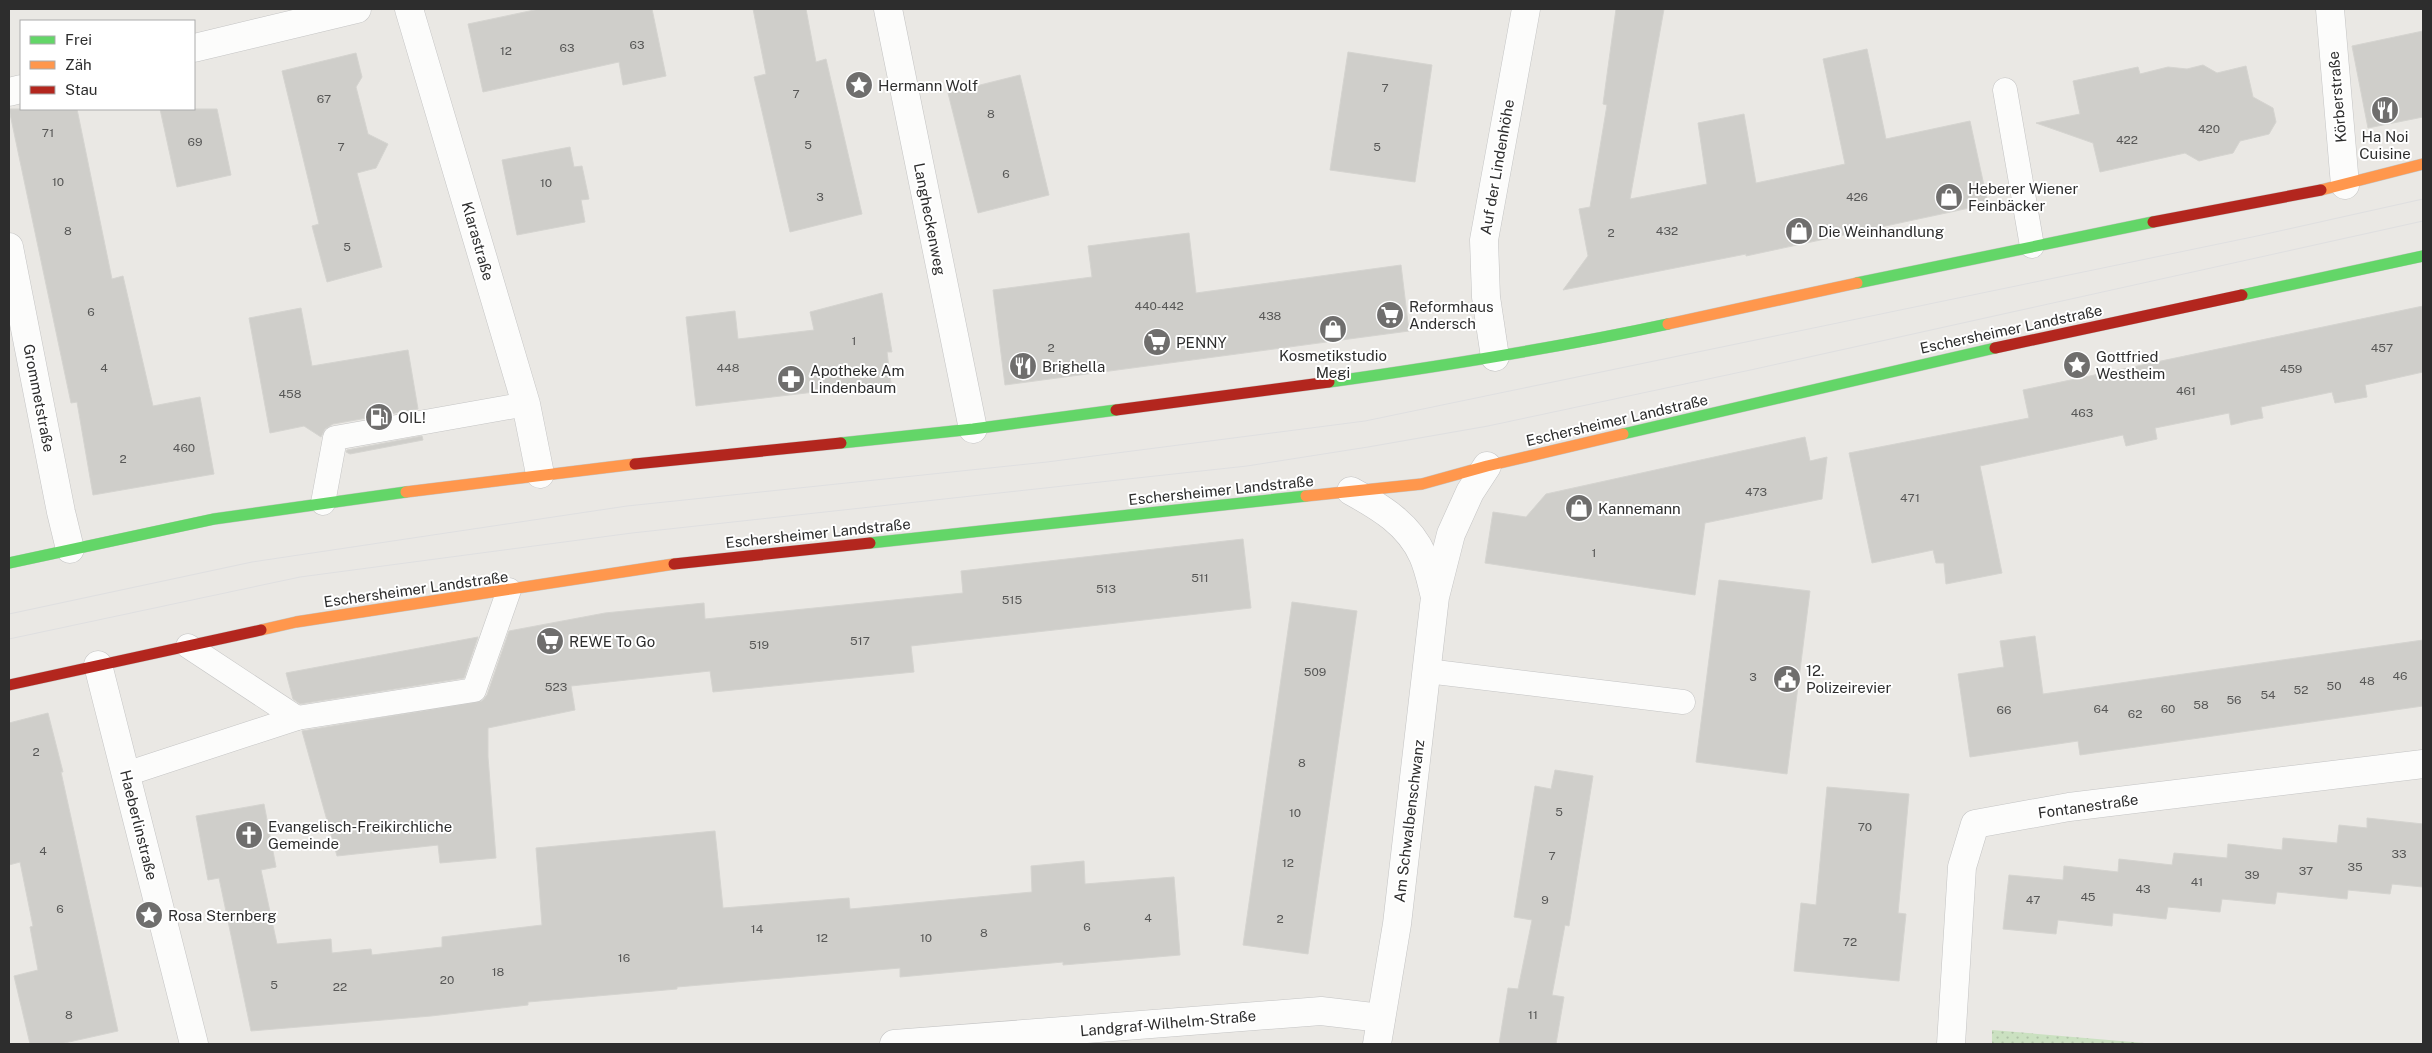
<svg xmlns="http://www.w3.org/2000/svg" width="2432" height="1053" viewBox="0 0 2432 1053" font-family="'Public Sans',sans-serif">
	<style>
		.grass { fill: url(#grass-dots) }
		.building { fill: #cfceca; stroke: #d5d4d0 }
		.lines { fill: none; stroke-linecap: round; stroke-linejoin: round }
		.lane-casing { stroke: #c4c4c4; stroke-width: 25 }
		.street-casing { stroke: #c4c4c4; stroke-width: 29 }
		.fast-casing { stroke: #c6c5c3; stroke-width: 12 }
		.slow-casing { stroke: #c6c5c3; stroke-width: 12 }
		.jam-casing { stroke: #c6c5c3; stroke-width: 12 }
		.lane { stroke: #fcfcfb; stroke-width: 24 }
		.street { stroke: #fcfcfb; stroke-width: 28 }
		.fast { stroke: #63d668; stroke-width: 11 }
		.slow { stroke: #ff974d; stroke-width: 11 }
		.jam { stroke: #b3261e; stroke-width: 11 }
		.tram { stroke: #dfdfe0; stroke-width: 1 }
		.labels { text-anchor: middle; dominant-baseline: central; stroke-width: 4; stroke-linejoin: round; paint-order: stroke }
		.number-label { font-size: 12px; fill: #575756 }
		.poi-label { font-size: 15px; fill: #2d2d2d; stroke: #fff; text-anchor: start }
		.street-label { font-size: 15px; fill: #2d2d2d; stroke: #fff }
	</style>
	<defs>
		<pattern id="grass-dots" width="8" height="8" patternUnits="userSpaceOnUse" patternTransform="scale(1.25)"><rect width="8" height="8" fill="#cbe1c1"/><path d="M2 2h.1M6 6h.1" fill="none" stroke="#afc1a6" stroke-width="1.8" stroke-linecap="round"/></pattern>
	</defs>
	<rect width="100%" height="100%" fill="#eae8e4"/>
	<path class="grass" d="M1992 1030 2156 1044H1992Z"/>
	<g class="building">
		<path d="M539 9H652L666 76 623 85 619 62 483 92 468 24Z"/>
		<path d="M753 9H806L816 62 826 59 862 214 790 232 754 77 766 74Z"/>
		<path d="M1616 9H1664L1630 199 1707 184 1698 123 1744 114 1756 183 1845 164 1823 59 1867 49 1886 139 1970 121 1988 204 1746 256V254L1563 290 1588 256 1579 209 1590 207 1607 105 1603 104Z"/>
		<path d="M2423 31V117L2368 128 2352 46Z"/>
		<path d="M1348 52 1432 65 1415 182 1330 170Z"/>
		<path d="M356 53 362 77 356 87 368 134 388 144 376 168 357 173 382 267 327 282 312 226 319 224 282 71Z"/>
		<path d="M2203 65 2217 73 2246 66 2253 97 2273 108 2276 122 2269 134 2240 141 2233 153 2215 157 2199 161 2185 153 2100 172 2093 143 2036 123 2080 114 2073 81 2138 67 2140 74 2168 67 2187 69Z"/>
		<path d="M1020 75 1049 195 978 213 948 93Z"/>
		<path d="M9 109H77L112 279 123 276 153 406 200 397 214 474 93 495 77 402 71 403Z"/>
		<path d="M160 109H217L231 175 177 187Z"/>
		<path d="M570 147 574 167 582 166 589 199 581 200 585 222 517 235 502 160Z"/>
		<path d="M1189 233 1196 293 1401 265 1409 331 1005 385 993 290 1092 277 1088 246Z"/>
		<path d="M882 293 892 352H887L891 383 696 406 686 317 735 311 738 339 814 330 810 312Z"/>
		<path d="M2423 306V372L2365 385 2367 397 2335 403 2332 392 2261 407 2263 418 2247 421 2231 425 2229 413 2155 428 2157 439 2126 446 2123 435 1980 466 2002 573 1946 584 1944 563H1936L1933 550 1872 563 1849 453 2029 418 2023 390Z"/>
		<path d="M301 308 312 366 408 350 418 409 333 424 325 429 321 437 304 426 270 433 249 318Z"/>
		<path d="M422 436 423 440 350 454 346 452 347 450Z"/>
		<path d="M1805 437 1810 461 1827 457 1822 499 1705 523 1695 595 1485 563 1493 512 1526 517 1546 494Z"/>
		<path d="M1243 539 1251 608 911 646 914 672 713 692 710 671 571 686 575 710 488 728V757L496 858 440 863 438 845 337 856 302 731 482 701 487 695 509 631 605 613 704 603 705 619 963 593 961 571Z"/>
		<path d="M1719 580 1810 591 1787 774 1696 762Z"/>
		<path d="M1292 602 1357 611 1308 954 1243 945Z"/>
		<path d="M2035 636 2043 694 2423 640V706L2080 755 2078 741 1970 757 1958 674 2004 667 2000 641Z"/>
		<path d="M478 637 464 678 300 704 293 699 286 673Z"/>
		<path d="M48 713 63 772H61L118 1031 60 1044H30L14 976 38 970 30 927 33 926 20 862 9 865V723Z"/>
		<path d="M1555 770 1593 776 1569 926 1565 925 1552 995 1564 997 1556 1044H1499L1508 988 1518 989 1532 920 1514 917 1535 786 1551 789Z"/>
		<path d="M1827 787 1909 794 1898 913 1906 914 1899 981 1794 971 1801 903 1816 905Z"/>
		<path d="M264 804 276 867 261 870 277 944 331 939 332 953 371 949 372 955 442 947V937L542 925 536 848 715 831 723 908 849 898 850 909 1032 892 1031 866 1084 861 1085 884 1174 877 1180 955 1063 965V962L900 977V968L677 987V989L528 1002V1005L431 1016 251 1031 219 878 208 880 196 816Z"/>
		<path d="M2367 818 2423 824V887L2392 884 2390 894 2348 890 2347 899 2277 892 2275 904 2222 899 2220 912 2168 907 2166 919 2113 913 2112 926 2058 920 2056 934 2003 929 2009 875 2063 880 2064 866 2118 872 2119 859 2172 865 2174 853 2227 858 2228 844 2282 850 2283 838 2337 843 2339 825 2367 828Z"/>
	</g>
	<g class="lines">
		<g class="lane-casing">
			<g id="lane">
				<path d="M2005 90 2032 246"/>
				<path d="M323 503 335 438 526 404"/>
				<path d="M188 646 297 718"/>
				<path d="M1427 671 1683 702"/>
				<path d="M126 774 297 718 474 690 509 590"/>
			</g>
		</g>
		<g class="street-casing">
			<g id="street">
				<path d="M409 9 526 404 540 474"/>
				<path d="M888 9 973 429"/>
				<path d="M2330 9 2345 185"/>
				<path d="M194 48 357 9"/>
				<path d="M9 92 21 89"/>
				<path d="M9 247 61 512 70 549"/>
				<path d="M1495 357 1486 297 1484 240 1526 9"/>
				<path d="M1351 491C1380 507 1409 524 1423 556 1428 567 1431 581 1434 593"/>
				<path d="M98 665 194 1044"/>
				<path d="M894 1044 1321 1011 1381 1018"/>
				<path d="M1377 1044 1397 924 1435 597 1451 534 1470 492 1487 466"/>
				<path d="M1951 1044 1962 867 1975 824 2069 807 2423 764"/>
			</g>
		</g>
		<g class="fast-casing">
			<g id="fast">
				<path d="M1857 283 2153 222"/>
				<path d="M2242 295 2423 256"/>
				<path d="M1329 382C1443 366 1556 348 1668 324"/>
				<path d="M1623 434 1995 348"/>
				<path d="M841 443 973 429 1116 410"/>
				<path d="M870 543 1306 496"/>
				<path d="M9 563 214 519 406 492"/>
			</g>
		</g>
		<g class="slow-casing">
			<g id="slow">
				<path d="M2321 190 2423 164"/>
				<path d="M1668 324 1857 283"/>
				<path d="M406 492 635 464"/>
				<path d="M1306 496 1422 484 1487 466 1623 434"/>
				<path d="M261 630 296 622 674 564"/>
			</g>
		</g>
		<g class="jam-casing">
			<g id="jam">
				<path d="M2153 222 2321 190"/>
				<path d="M1995 348 2242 295"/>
				<path d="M1116 410 1329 382"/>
				<path d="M635 464 841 443"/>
				<path d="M674 564 870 543"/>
				<path d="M9 685 261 630"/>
			</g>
		</g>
		<use href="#lane" class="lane"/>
		<use href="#street" class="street"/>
		<use href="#fast" class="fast"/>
		<use href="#slow" class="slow"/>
		<use href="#jam" class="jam"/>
		<g class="tram">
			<path d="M9 614 252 562 627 506 1047 462 1365 421 2257 236 2423 199"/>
			<path d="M9 639 300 577 632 533 1247 466 1368 447 1488 426 1755 369 2423 221"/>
		</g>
	</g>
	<defs>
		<g id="sight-disc" transform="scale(1.4375)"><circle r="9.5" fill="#6f6e6d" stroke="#fff"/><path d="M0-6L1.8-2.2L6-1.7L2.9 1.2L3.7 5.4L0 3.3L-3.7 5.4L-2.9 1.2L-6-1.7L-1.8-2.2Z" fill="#fff"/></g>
		<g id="restaurant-disc" transform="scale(1.4375)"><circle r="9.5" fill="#6f6e6d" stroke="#fff"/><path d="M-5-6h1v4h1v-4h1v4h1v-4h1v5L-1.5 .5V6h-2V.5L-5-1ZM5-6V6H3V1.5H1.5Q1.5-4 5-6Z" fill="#fff"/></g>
		<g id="shop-disc" transform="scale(1.4375)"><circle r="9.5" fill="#6f6e6d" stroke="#fff"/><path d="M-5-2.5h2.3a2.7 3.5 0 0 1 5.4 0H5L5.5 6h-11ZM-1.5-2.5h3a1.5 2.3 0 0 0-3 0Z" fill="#fff"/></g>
		<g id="supermarket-disc" transform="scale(1.4375)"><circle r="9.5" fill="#6f6e6d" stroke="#fff"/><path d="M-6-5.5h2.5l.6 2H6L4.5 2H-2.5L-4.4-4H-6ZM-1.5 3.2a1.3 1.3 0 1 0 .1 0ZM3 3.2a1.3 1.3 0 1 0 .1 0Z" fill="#fff"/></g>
		<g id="pharmacy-disc" transform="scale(1.4375)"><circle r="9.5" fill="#6f6e6d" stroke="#fff"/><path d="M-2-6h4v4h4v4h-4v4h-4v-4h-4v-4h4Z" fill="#fff"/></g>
		<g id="fuel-disc" transform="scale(1.4375)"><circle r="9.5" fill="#6f6e6d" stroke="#fff"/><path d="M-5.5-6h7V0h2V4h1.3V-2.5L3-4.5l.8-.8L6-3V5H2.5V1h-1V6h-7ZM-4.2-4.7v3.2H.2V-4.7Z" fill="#fff"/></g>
		<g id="civic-disc" transform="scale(1.4375)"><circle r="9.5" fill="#6f6e6d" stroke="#fff"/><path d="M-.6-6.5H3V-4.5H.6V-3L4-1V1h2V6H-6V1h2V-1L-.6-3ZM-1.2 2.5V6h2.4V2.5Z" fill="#fff"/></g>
		<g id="church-disc" transform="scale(1.4375)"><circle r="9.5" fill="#6f6e6d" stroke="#fff"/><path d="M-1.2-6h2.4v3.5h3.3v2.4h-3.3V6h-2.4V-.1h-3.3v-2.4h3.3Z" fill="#fff"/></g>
	</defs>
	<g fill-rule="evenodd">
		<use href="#sight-disc" x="859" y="85"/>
		<use href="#restaurant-disc" x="2385" y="110"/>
		<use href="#shop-disc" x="1949" y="197"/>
		<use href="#shop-disc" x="1799" y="231"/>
		<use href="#supermarket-disc" x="1390" y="315"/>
		<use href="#shop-disc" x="1333" y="329"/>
		<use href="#supermarket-disc" x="1157" y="342"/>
		<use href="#sight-disc" x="2077" y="365"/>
		<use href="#restaurant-disc" x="1023" y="366"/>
		<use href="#pharmacy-disc" x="791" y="379"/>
		<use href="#fuel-disc" x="379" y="417"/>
		<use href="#shop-disc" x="1579" y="508"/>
		<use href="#supermarket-disc" x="550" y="641"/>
		<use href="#civic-disc" x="1787" y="679"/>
		<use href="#church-disc" x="249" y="835"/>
		<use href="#sight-disc" x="149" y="915"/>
	</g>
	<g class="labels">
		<g class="number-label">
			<text x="637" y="45">63</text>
			<text x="567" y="48">63</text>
			<text x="506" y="51">12</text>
			<text x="1385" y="88">7</text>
			<text x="796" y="94">7</text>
			<text x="324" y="99">67</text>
			<text x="991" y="114">8</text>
			<text x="2209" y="129">420</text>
			<text x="48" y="133">71</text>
			<text x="2127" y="140">422</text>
			<text x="195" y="142">69</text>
			<text x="808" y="145">5</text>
			<text x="341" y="147">7</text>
			<text x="1377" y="147">5</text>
			<text x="1006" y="174">6</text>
			<text x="58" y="182">10</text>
			<text x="546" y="183">10</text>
			<text x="820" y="197">3</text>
			<text x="1857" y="197">426</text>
			<text x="68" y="231">8</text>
			<text x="1667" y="231">432</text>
			<text x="1611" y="233">2</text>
			<text x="347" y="247">5</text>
			<text x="1159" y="306">440-442</text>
			<text x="91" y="312">6</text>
			<text x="1270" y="316">438</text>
			<text x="854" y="341">1</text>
			<text x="1051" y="348">2</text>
			<text x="2382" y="348">457</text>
			<text x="104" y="368">4</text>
			<text x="728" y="368">448</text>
			<text x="2291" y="369">459</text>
			<text x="2186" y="391">461</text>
			<text x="290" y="394">458</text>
			<text x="2082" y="413">463</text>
			<text x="184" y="448">460</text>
			<text x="123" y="459">2</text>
			<text x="1756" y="492">473</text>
			<text x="1910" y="498">471</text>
			<text x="1594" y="553">1</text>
			<text x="1200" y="578">511</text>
			<text x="1106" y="589">513</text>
			<text x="1012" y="600">515</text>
			<text x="860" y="641">517</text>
			<text x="759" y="645">519</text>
			<text x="1315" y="672">509</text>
			<text x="2400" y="676">46</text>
			<text x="1753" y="677">3</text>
			<text x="2367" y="681">48</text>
			<text x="2334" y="686">50</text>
			<text x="556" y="687">523</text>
			<text x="2301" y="690">52</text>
			<text x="2268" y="695">54</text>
			<text x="2234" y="700">56</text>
			<text x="2201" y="705">58</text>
			<text x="2101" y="709">64</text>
			<text x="2168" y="709">60</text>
			<text x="2004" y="710">66</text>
			<text x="2135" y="714">62</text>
			<text x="36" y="752">2</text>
			<text x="1302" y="763">8</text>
			<text x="1559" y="812">5</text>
			<text x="1295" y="813">10</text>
			<text x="1865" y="827">70</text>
			<text x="43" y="851">4</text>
			<text x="2399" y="854">33</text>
			<text x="1552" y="856">7</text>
			<text x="1288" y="863">12</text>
			<text x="2355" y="867">35</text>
			<text x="2306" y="871">37</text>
			<text x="2252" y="875">39</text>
			<text x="2197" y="882">41</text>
			<text x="2143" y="889">43</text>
			<text x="2088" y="897">45</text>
			<text x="1545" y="900">9</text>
			<text x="2033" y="900">47</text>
			<text x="60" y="909">6</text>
			<text x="1148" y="918">4</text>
			<text x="1280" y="919">2</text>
			<text x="1087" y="927">6</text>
			<text x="757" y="929">14</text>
			<text x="984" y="933">8</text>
			<text x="822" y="938">12</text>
			<text x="926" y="938">10</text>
			<text x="1850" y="942">72</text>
			<text x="624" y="958">16</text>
			<text x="498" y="972">18</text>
			<text x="447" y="980">20</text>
			<text x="274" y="985">5</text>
			<text x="340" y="987">22</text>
			<text x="69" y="1015">8</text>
			<text x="1533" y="1015">11</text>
		</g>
		<g class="poi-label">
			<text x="878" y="85">Hermann Wolf</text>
			<text x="2385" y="136" text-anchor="middle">Ha Noi<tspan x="2385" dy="17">Cuisine</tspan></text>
			<text x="1968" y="188">Heberer Wiener<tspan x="1968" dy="17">Feinbäcker</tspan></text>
			<text x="1818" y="231">Die Weinhandlung</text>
			<text x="1409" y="306">Reformhaus<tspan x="1409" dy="17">Andersch</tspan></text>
			<text x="1176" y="342">PENNY</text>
			<text x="1333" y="355" text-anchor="middle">Kosmetikstudio<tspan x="1333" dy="17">Megi</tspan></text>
			<text x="2096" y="356">Gottfried<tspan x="2096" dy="17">Westheim</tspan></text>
			<text x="1042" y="366">Brighella</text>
			<text x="810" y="370">Apotheke Am<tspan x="810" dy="17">Lindenbaum</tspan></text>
			<text x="398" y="417">OIL!</text>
			<text x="1598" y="508">Kannemann</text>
			<text x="569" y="641">REWE To Go</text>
			<text x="1806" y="670">12.<tspan x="1806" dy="17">Polizeirevier</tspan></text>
			<text x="268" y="826">Evangelisch-Freikirchliche<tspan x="268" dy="17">Gemeinde</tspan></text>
			<text x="168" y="915">Rosa Sternberg</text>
		</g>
		<g class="street-label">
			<text transform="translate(2337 97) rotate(-95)">Körberstraße</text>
			<text transform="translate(1497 167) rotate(-80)">Auf der Lindenhöhe</text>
			<text transform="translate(930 219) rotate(79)">Langheckenweg</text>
			<text transform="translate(478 241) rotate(74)">Klarastraße</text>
			<text transform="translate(2011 329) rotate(-12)">Eschersheimer Landstraße</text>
			<text transform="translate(39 398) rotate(79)">Grommetstraße</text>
			<text transform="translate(1617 420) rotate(-13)">Eschersheimer Landstraße</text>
			<text transform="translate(1221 490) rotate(-6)">Eschersheimer Landstraße</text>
			<text transform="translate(818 533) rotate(-6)">Eschersheimer Landstraße</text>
			<text transform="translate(416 589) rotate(-8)">Eschersheimer Landstraße</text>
			<text transform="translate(2088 806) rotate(-8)">Fontanestraße</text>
			<text transform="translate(1409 821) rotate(-83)">Am Schwalbenschwanz</text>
			<text transform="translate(139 825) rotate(76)">Haeberlinstraße</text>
			<text transform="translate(1168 1023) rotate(-5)">Landgraf-Wilhelm-Straße</text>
		</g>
	</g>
	<rect width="2432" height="1053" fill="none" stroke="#2d2d2d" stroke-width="20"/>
	<rect x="20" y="20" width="175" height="90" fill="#ffffff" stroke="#ababab"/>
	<rect x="30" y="36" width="25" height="8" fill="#63d668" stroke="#ababab"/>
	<text x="65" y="45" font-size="15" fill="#2d2d2d">Frei</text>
	<rect x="30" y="61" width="25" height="8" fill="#ff974d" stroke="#ababab"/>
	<text x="65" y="70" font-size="15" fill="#2d2d2d">Zäh</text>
	<rect x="30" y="86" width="25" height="8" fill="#b3261e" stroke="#ababab"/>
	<text x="65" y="95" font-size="15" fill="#2d2d2d">Stau</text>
</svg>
